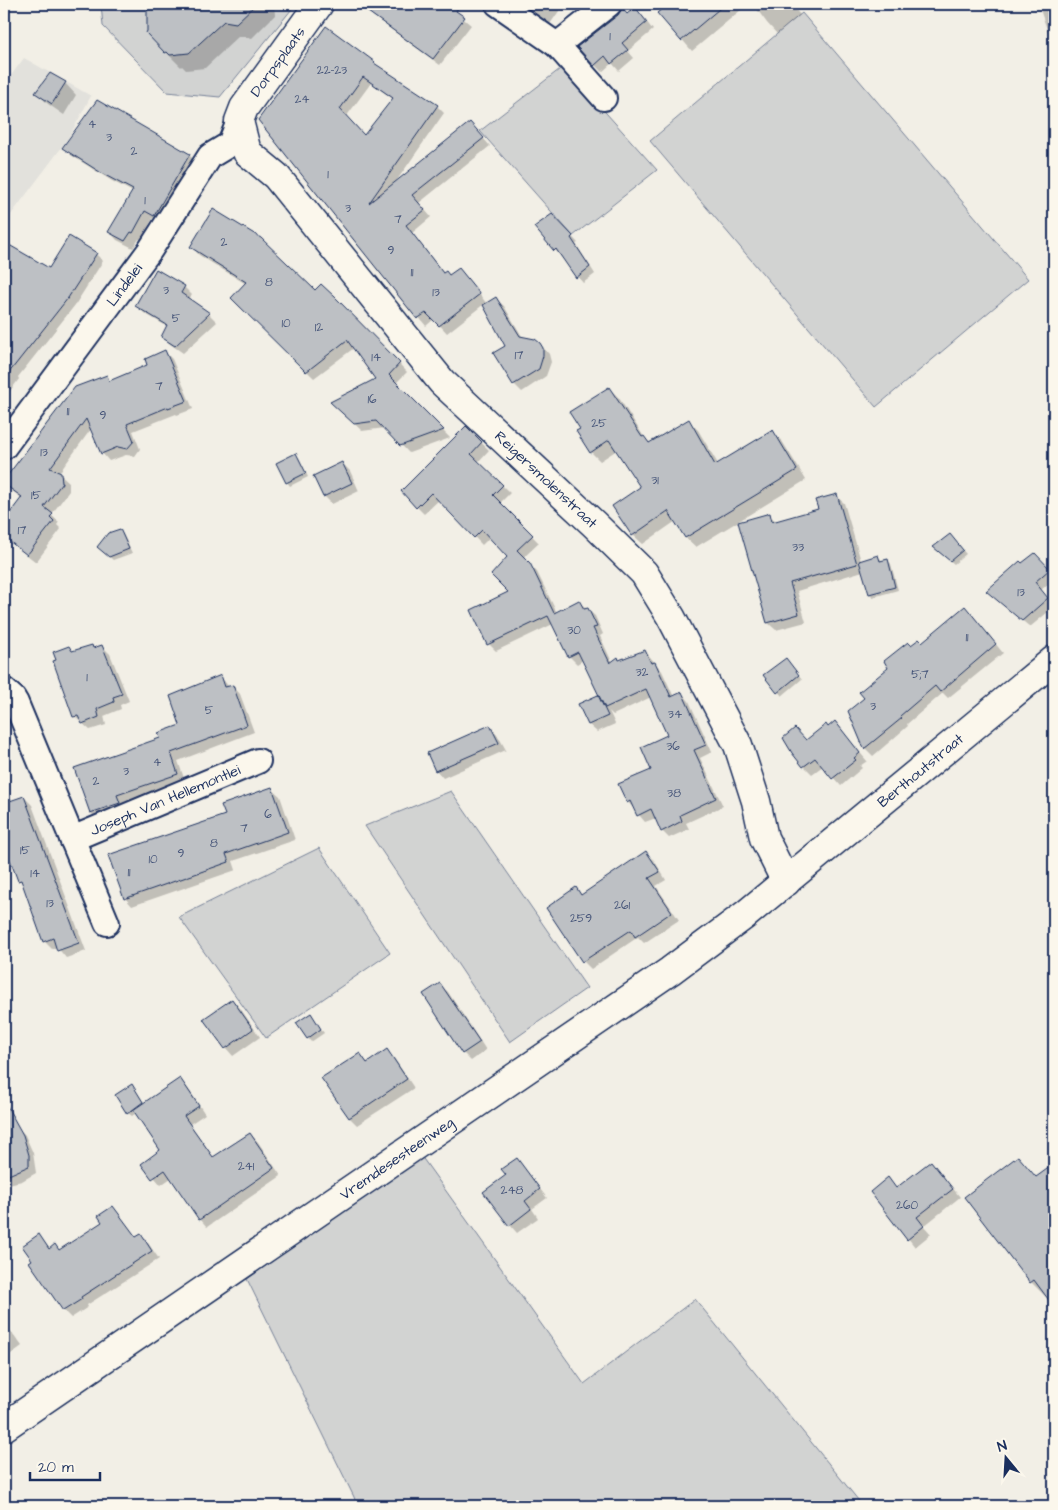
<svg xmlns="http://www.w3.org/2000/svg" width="1058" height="1510" viewBox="0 0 1058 1510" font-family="'Architects Daughter',sans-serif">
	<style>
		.built { fill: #e2e1dc }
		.green { fill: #d2d3d2; stroke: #768198 }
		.shadow { fill: #0003; fill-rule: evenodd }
		.building { fill: #bdc0c4; stroke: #1b2f5e; fill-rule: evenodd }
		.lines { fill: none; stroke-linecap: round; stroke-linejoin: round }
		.street-casing { stroke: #1b2f5e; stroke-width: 28 }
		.secondary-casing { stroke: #1b2f5e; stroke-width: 31 }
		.street { stroke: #fbf7ec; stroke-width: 24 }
		.secondary { stroke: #fbf7ec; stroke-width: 28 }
		.labels { text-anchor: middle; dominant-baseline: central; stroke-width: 4; stroke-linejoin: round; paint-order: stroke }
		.number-label { font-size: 12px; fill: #445378 }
		.street-label { font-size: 15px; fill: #1b2f5e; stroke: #fbf7ec }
	</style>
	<rect width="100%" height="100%" fill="#f2efe6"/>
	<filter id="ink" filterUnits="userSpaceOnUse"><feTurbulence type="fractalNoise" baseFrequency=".02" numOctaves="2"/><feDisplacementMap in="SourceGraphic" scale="10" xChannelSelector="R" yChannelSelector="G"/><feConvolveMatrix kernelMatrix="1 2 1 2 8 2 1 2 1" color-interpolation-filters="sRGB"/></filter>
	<g filter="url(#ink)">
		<path class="built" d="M24 58 91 96 68 139 4 224V85Z"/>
		<g class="green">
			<path d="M101 4H296L220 97 167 92 103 26Z"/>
			<path d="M802 13 1028 279 876 407 650 141Z"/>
			<path d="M564 66 657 170 573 236 480 131Z"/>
			<path d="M451 791 587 988 510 1042 365 826Z"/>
			<path d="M319 848 390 953 266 1038 179 917Z"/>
			<path d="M421 1156 584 1384 695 1299 863 1506H357L354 1497 247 1279Z"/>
		</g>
		<g class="shadow">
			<path d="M154 4H274L275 15 252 38 239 36 205 68 186 70 182 66 181 67 147 33 148 10Z"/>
			<path d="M369 4H421L435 14 443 4H445L471 25 440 65 373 16 366 9Z"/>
			<path d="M523 4H564L550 24Z"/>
			<path d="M670 4H748L692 51 659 13Z"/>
			<path d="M753 4H791L800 15 777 34 767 23Z"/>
			<path d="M1038 4H1054V49Z"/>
			<path d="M627 15 642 16 653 30 628 51 634 58 619 71 612 63 602 72 595 65Z"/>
			<path d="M374 62 380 68 437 106 444 113 395 183 477 131 490 146 419 203 431 217 412 233 444 274 450 276 466 277 487 304 496 299 504 306 523 338 538 342 549 354 551 362 546 376 522 392 514 384 507 346 484 304 447 333 434 319 426 326 260 120ZM371 83 393 99 364 136 346 117Z"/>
			<path d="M65 83 76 95 64 115 48 104 37 93Z"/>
			<path d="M63 147 189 155 197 163 162 223 153 218 141 240 139 239 133 248 117 240 110 232 133 192 112 181 71 155Z"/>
			<path d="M552 215 578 243 576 244 595 274 583 283 536 227Z"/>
			<path d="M4 243 49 270 96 254 103 261 75 305 18 377 19 379 7 395 4 393V297L11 288 4 282Z"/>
			<path d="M192 247 315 292 343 306 407 372 396 383 450 438 409 453 385 428 362 431 332 402 376 380 354 348 314 378 232 298 246 284 199 255Z"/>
			<path d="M184 287 192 295 188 300 209 314 217 322 183 353 170 344 162 337 168 327 144 313 136 305Z"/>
			<path d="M165 352 172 359 193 409 177 415 176 414 133 431 140 449 135 456 126 455 109 461 102 453 91 429 59 473 69 482V491L51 515 59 522 57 525 61 529 36 562 4 537V523L22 498 11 490 4 482 76 388 107 377 111 382 149 366Z"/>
			<path d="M609 388 619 398 644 437 650 443 688 421 698 430 718 464 772 432 782 441 806 480 696 547 686 538 676 521 643 544 633 535 642 487 617 450 600 461 591 452 582 429Z"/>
			<path d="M466 428 489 450 478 462 510 493 500 503 539 543 523 558 537 572 557 613 579 602 595 616 603 634 600 636 612 662 618 659 620 661 645 651 662 671 674 697 682 693 689 701 712 752 700 758 723 806 686 823 689 829 669 838 662 831 656 818 645 822 628 802 653 770 669 736 651 697 613 715 609 711 615 724 597 732 589 725 580 705 598 696 602 701 583 660 577 664 569 656 553 624 496 651 489 644 510 593 509 557 490 537 482 545 439 500 424 514 417 507Z"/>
			<path d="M296 455 299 458 308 477 290 486 287 482Z"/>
			<path d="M342 463 350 471 359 491 332 504 324 496 315 477Z"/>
			<path d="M836 496 844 503 861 561 878 556 882 561 888 560 891 564 898 590 873 597 870 594 863 571 797 591 806 622 776 630 768 623 739 523 769 515 777 522 820 510Z"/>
			<path d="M120 531 123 534 132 553 113 560 102 551Z"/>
			<path d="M953 539 966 554 954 564 938 550Z"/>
			<path d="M1042 562 1054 575V579L1041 590 1054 607 1030 627 996 599 1022 565Z"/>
			<path d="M972 615 1003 653 948 698 943 693 907 724 908 726 873 756 865 748 850 711 866 698 890 668 911 647 922 643Z"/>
			<path d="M91 646 94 649 102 646 110 654 129 701 120 705 121 709 104 716 106 725 90 730 74 716 57 660 69 647 74 652Z"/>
			<path d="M789 663 802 679 782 696 765 676Z"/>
			<path d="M221 677 229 687 233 686 240 694 254 732 178 761 185 781 124 803 127 811 98 820 91 813 162 739 182 725Z"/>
			<path d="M835 723 867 761 860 766 862 768 841 786 823 766 812 774 804 766 806 741Z"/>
			<path d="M490 726 497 734 506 750 443 778 436 770Z"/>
			<path d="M272 789 280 796 295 840 233 861 236 870 132 906 125 898 227 815Z"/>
			<path d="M24 797 32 805 86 951 66 958 57 947 52 949 44 941 24 884 20 880 4 840V816L6 815 4 805Z"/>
			<path d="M646 853 654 860 666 880 656 886 679 920 644 943 638 937 591 969 583 961 547 909 576 889 582 895Z"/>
			<path d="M440 985 448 992 486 1050 471 1061 463 1053Z"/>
			<path d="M232 1000 240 1008 260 1037 233 1056 226 1048Z"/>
			<path d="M314 1019 324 1033 311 1042 308 1038Z"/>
			<path d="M387 1051 394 1058 414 1088 357 1125 350 1118 323 1078 360 1055 368 1063Z"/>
			<path d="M180 1080 187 1087 205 1114 190 1124 214 1158 250 1134 258 1142 281 1176 207 1227 200 1219 171 1178 161 1185 143 1164 162 1150 136 1113 132 1116 128 1113 132 1086 145 1104Z"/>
			<path d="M4 1123 17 1127 25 1135 33 1153 36 1173 22 1181 4 1185Z"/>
			<path d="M1018 1158 1037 1178 1054 1165V1305L1048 1296 1046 1297 1031 1282Z"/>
			<path d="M517 1159 547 1198 532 1209 538 1218 517 1233 510 1225 507 1175Z"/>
			<path d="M931 1162 960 1197 924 1226 931 1234 915 1247 872 1192 888 1179 897 1189Z"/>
			<path d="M113 1207 137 1238 141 1235 148 1243 159 1259 87 1305 88 1307 71 1318 64 1311 31 1263 34 1261 39 1236 50 1249 60 1251 103 1222Z"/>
			<path d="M4 1322 22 1346 4 1359Z"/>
		</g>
		<g class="building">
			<path d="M155 4H256L236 23 224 21 189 53 170 55 167 52 165 53 146 33 147 31V11Z"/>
			<path d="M357 4H461L456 11 465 17 433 59Z"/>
			<path d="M668 4H725L681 41 657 13Z"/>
			<path d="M635 7 647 22 622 43 628 50 611 64 605 56 594 66 577 47 618 15 622 8 627 14Z"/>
			<path d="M326 26 375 62 374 63 438 105 369 203 470 122 484 138 412 195 425 210 406 225 443 273 446 271 449 275 459 268 480 294 439 326 426 313 417 319 258 120ZM363 77 393 98 364 135 340 109Z"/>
			<path d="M50 73 66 82 52 104 35 93Z"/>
			<path d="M97 100 190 154 154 216 145 211 133 233 131 232 125 241 108 232 133 190 103 174 62 148Z"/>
			<path d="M213 209 261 238 315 290 321 284 335 297 400 363 389 375 444 430 400 446 376 421 354 424 330 402 375 379 347 340 306 372 231 298 246 282 190 247Z"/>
			<path d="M552 214 573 236 571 238 590 267 576 278 556 249 554 251 534 227Z"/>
			<path d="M69 236 97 253 68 298 4 379V242L49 268Z"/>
			<path d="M156 269 185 286 181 293 210 313 175 346 161 337 167 325 135 306Z"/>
			<path d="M496 297 520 336 535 339 540 343 543 348V356L539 369 513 385 493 353 505 346 483 305Z"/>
			<path d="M165 350 187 401 168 408V407L127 424 134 441 127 449 118 447 101 454 86 419 50 468 61 473 62 483 44 507 53 514 50 517 54 521 27 555 4 537V521L22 497 4 484V480L75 387 107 375 109 381 147 365 145 359Z"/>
			<path d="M609 387 642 437 644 436 649 443 689 419 715 465 773 430 797 470 685 538 668 511 632 536 612 506 640 487 609 440 590 453 576 431 580 429 569 412Z"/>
			<path d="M466 426 482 442 471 454 503 485 493 495 533 535 517 550 530 563 554 613 579 600 584 609 588 608 597 627 593 628 610 663 618 657 619 660 645 650 651 663 655 662 671 697 682 692 706 745 694 750 716 798 680 815 682 821 661 832 651 809 637 816 630 801 627 803 618 784 651 770 641 747 667 735 646 689 605 708 578 652 568 657 548 616 487 645 471 610 508 592 491 575 507 557 482 530 474 538 431 493 416 508 401 491Z"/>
			<path d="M296 453 306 473 286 483 276 463Z"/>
			<path d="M342 462 352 483 323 497 313 476Z"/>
			<path d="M837 494 857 564 790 583 799 614 767 623 738 522 770 513 772 522 818 509 815 500Z"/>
			<path d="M120 529 129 549 109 557 97 547 108 533Z"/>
			<path d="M950 534 963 550 950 561 933 547Z"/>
			<path d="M1035 553 1050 569 1035 582 1048 598 1022 621 986 591 1020 561 1022 563Z"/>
			<path d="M878 555 880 561 888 559 895 587 869 594 859 561Z"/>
			<path d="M965 606 996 644 940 692 935 686 900 716 902 718 864 749 848 711 864 698 859 692 888 668 884 661 908 642 911 645 919 639 922 642Z"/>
			<path d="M92 645 93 648 102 645 122 694 113 697 114 702 97 709 99 717 82 724 78 716 73 717 53 661 56 660 53 652 69 646 72 651Z"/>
			<path d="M786 658 799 675 777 693 763 675Z"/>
			<path d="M221 675 225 687 233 685 247 725 171 753 178 774 117 795 120 803 90 813 74 768 160 738 158 733 180 725 170 696Z"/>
			<path d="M598 695 608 716 588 725 578 704Z"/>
			<path d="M835 721 860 753 854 758 856 760 832 779 815 758 803 767 792 753 783 738 795 728 806 740 826 724 828 727Z"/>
			<path d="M490 725 499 743 435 771 427 753Z"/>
			<path d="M272 787 288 832 226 854 229 862 124 899 108 855 225 815 221 805Z"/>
			<path d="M24 796 79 943 57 951 53 938 43 942 21 880 18 881 4 844V803Z"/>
			<path d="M646 851 660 872 649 878 672 912 635 937 631 930 582 962 546 908 576 887 581 895Z"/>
			<path d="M440 983 480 1042 462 1054 423 994Z"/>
			<path d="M232 999 253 1029 225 1049 203 1019Z"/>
			<path d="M311 1013 321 1029 307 1039 296 1023Z"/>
			<path d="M387 1049 407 1079 349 1118 321 1078 360 1053 367 1063Z"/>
			<path d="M180 1078 199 1106 184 1116 213 1157 250 1133 274 1168 199 1220 165 1170 152 1179 141 1164 160 1150 133 1110Z"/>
			<path d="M132 1084 143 1102 127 1114 115 1095Z"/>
			<path d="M4 1101 23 1135 29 1155V1166L4 1177Z"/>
			<path d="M1018 1156 1036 1177 1054 1164V1307L1034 1280 1030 1283 964 1197Z"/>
			<path d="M517 1158 540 1189 525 1201 531 1209 509 1226 483 1192 506 1175 501 1169Z"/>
			<path d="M931 1161 953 1189 917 1217 924 1226 907 1240 870 1192 888 1177 896 1188Z"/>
			<path d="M113 1206 136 1237 141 1234 152 1251 81 1297 82 1299 63 1311 29 1262 32 1260 22 1246 39 1234 49 1249 55 1244 59 1250 102 1222 98 1216Z"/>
		</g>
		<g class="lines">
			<g class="street-casing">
				<g id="street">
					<path d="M498 4 557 45 604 98"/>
					<path d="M557 45 609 4"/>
					<path id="s1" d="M4 447 150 250 210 156 230 144 239 121"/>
					<path d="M4 690 13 698 16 703 107 923"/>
					<path id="s2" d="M72 839 258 761"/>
				</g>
			</g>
			<g class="secondary-casing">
				<g id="secondary">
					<path id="s3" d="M319 4 244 108 239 121 247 152 276 176 442 382 594 524 644 573 671 617 738 745 756 801 764 838 786 882"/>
					<path id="s4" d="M4 1427 670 971 745 915 1054 660"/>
				</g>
			</g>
			<use href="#street" class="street"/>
			<use href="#secondary" class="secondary"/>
		</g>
	</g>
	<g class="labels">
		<g class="number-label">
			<text x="610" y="36">1</text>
			<text x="332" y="70">22-23</text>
			<text x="302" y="99">24</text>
			<text x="92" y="124">4</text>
			<text x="109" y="137">3</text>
			<text x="134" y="151">2</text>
			<text x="328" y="174">1</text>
			<text x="145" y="200">1</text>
			<text x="348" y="208">3</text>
			<text x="398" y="219">7</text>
			<text x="224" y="242">2</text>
			<text x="391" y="250">9</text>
			<text x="412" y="272">11</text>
			<text x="269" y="282">8</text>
			<text x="166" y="290">3</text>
			<text x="436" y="292">13</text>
			<text x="176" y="318">5</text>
			<text x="286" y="323">10</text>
			<text x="319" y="327">12</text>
			<text x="519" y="355">17</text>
			<text x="376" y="357">14</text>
			<text x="159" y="386">7</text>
			<text x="372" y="399">16</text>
			<text x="68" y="411">11</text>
			<text x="103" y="415">9</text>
			<text x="599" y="423">25</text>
			<text x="44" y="452">13</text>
			<text x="655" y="480">31</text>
			<text x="36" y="495">15</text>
			<text x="22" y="530">17</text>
			<text x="798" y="547">33</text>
			<text x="1021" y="592">13</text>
			<text x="574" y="630">30</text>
			<text x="967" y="637">11</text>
			<text x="642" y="672">32</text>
			<text x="920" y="674">5;7</text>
			<text x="87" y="677">1</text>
			<text x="873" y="706">3</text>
			<text x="209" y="710">5</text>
			<text x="675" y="714">34</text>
			<text x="673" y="746">36</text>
			<text x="157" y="762">4</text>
			<text x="126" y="771">3</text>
			<text x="96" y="781">2</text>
			<text x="674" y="793">38</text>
			<text x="268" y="814">6</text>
			<text x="244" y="828">7</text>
			<text x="214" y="843">8</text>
			<text x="25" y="850">15</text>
			<text x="181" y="853">9</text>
			<text x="153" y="859">10</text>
			<text x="129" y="872">11</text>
			<text x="35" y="873">14</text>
			<text x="50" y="903">13</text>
			<text x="622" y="905">261</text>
			<text x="581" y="918">259</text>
			<text x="246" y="1166">241</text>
			<text x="512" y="1190">248</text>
			<text x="907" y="1205">260</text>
		</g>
		<g class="street-label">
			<text transform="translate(278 62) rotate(-54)">Dorpsplaats</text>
			<text stroke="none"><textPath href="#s1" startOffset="202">Lindelei</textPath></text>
			<text stroke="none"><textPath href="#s3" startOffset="619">Reigersmolenstraat</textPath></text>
			<text stroke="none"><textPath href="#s4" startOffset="1128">Berthoutstraat</textPath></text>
			<text stroke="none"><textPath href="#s2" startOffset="101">Joseph Van Hellemontlei</textPath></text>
			<text stroke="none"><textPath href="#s4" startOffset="476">Vremdesesteenweg</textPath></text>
		</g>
	</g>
	<rect width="1058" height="1510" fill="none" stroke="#fbf7ec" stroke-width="20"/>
	<rect x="10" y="10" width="1038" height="1490" fill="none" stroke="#1b2f5e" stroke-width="2" filter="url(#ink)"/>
	<g transform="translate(1006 1458) rotate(342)" stroke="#fbf7ec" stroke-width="4" paint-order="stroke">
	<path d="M0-4L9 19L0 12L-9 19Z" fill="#1b2f5e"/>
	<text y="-8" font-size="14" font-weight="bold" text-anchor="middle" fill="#1b2f5e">N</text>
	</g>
	<path d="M30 1472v8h70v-8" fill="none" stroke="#1b2f5e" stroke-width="2.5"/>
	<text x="38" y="1472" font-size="15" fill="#1b2f5e" stroke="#fbf7ec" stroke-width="4" paint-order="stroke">20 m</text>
</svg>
